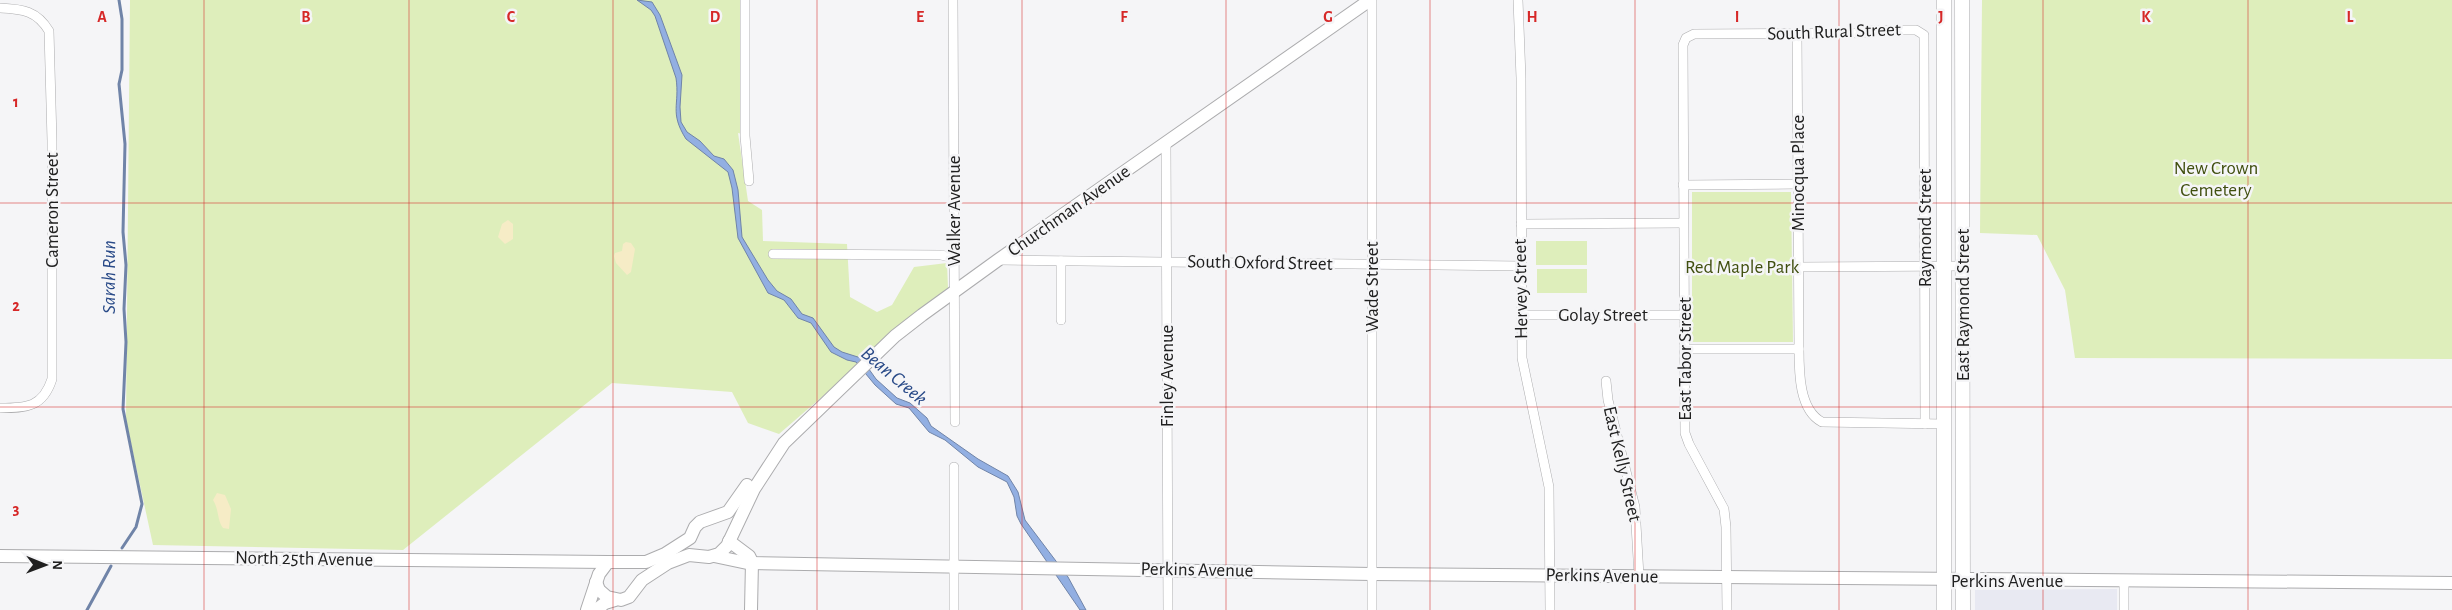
<svg xmlns="http://www.w3.org/2000/svg" width="2452" height="610" viewBox="0 0 2452 610" font-family="'Alegreya Sans',sans-serif">
	<style>
		.built { fill: #e8e9f2 }
		.green { fill: #deeebb }
		.sand { fill: #f6ecc6 }
		.water { fill: #92afe2; stroke: #7084a8 }
		.lines { fill: none; stroke-linecap: round; stroke-linejoin: round }
		.stream { stroke: #7084a8; stroke-width: 3 }
		.street-casing { stroke: #acacae; stroke-width: 10 }
		.secondary-casing { stroke: #acacae; stroke-width: 14 }
		.primary-casing { stroke: #acacae; stroke-width: 15 }
		.street { stroke: #fff; stroke-width: 9 }
		.secondary { stroke: #fff; stroke-width: 12 }
		.primary { stroke: #fff; stroke-width: 14 }
		.grid { fill: none; stroke: #d62828; stroke-width: 1; stroke-opacity: 0.55 }
		.labels { text-anchor: middle; dominant-baseline: central; stroke-width: 5; stroke-linejoin: round; paint-order: stroke }
		.street-label { font-size: 19px; fill: #202020; stroke: #f5f5f7 }
		.park-label { font-size: 19px; fill: #404f0f; stroke: #f5f5f7 }
		.water-label { font-size: 20px; font-style: italic; fill: #294a88; stroke: #f5f5f7 }
		.grid-label { font-size: 16px; text-anchor: middle; font-weight: bold; fill: #d62828; stroke: #f5f5f7; stroke-width: 5; stroke-linejoin: round; paint-order: stroke }
	</style>
	<rect width="100%" height="100%" fill="#f5f5f7"/>
	<path class="built" d="M2117 589V610H1975V590Z"/>
	<g class="green">
		<path d="M130 0H742V134L738 133 748 201 762 210 763 241 847 244 850 297 877 312 892 305 914 267 947 263 948 288 779 434 748 423 732 392 612 383 403 550 153 545 126 420Z"/>
		<path d="M1982 0H2452V359L2075 358 2065 290 2037 235 1980 233Z"/>
		<path d="M1692 192H1791L1793 342H1692Z"/>
		<rect x="1536" y="241" width="51" height="24"/>
		<rect x="1537" y="269" width="50" height="24"/>
	</g>
	<g class="sand">
		<path d="M508 220 513 224V239L505 244 498 237 502 224Z"/>
		<path d="M626 242 631 243 635 249 631 272 627 275 616 263 614 256 615 253 622 251 623 244Z"/>
		<path d="M217 493 225 495 231 509 229 529 223 528C217 520 219 509 213 500Z"/>
	</g>
	<path class="water" d="M637 0 652 2 660 15 682 75 680 107 681 122 687 132 700 141 714 156 724 159 733 170 738 190 742 237 768 280 777 291 791 299 802 314 813 318 834 347 842 352 861 358 876 379 897 398 910 403 927 418 931 426 978 459 1008 476 1018 492 1025 520 1068 577 1086 610H1080L1021 524 1017 516 1014 497 1007 482 978 467 945 440 929 432 909 408 896 404 875 385 856 362 847 360 831 352 811 323 798 318 784 300 768 293 738 238 732 188 728 172 686 139C669 112 680 105 676 78L655 16 651 10Z"/>
	<g class="lines">
		<g class="stream">
			<path d="M119 0 122 19V70L119 84 125 144 123 232 126 265 124 309 126 342 123 409 142 504 136 527 122 548"/>
			<path d="M87 610 111 566"/>
		</g>
		<g class="street-casing">
			<g id="street">
				<path d="M745 0V136L749 181"/>
				<path d="M953 0 955 422"/>
				<path d="M1372 0V610"/>
				<path d="M1518 0 1521 78 1522 358 1549 487 1550 610"/>
				<path d="M0 8C23 9 37 11 49 31L52 141V379C43 407 27 408 0 408"/>
				<path d="M1797 33 1799 349C1799 372 1799 410 1822 422L1944 424"/>
				<path d="M1166 143 1168 610"/>
				<path d="M1683 185 1798 184"/>
				<path d="M1521 224 1683 223"/>
				<path d="M773 254 941 255 954 258"/>
				<path d="M999 260 1521 266"/>
				<path d="M1061 261V320"/>
				<path d="M1798 267 1963 266"/>
				<path d="M1522 315H1685"/>
				<path d="M1685 349H1799"/>
				<path d="M1606 381 1608 400 1635 507 1639 576"/>
				<path d="M954 467V610"/>
				<path d="M2124 582V610"/>
				<path d="M1727 610 1726 527 1724 509 1689 444 1685 433 1683 45 1686 38 1694 34 1863 33 1869 30H1916L1924 35 1925 424"/>
			</g>
		</g>
		<g class="secondary-casing">
			<g id="secondary">
				<path d="M729 541 749 556 752 562"/>
				<path d="M0 556 608 562"/>
				<path d="M714 556 747 563 1372 574 2452 583"/>
				<path d="M596 582 599 590 607 597 621 600 629 597 642 580 668 563 689 555 709 557 719 554 727 546 754 489 784 443 895 336 922 315 998 260 1370 0"/>
				<path d="M587 610 599 574 608 562H646L665 554 690 538 695 527 700 522 728 512 747 485"/>
				<path d="M596 610 605 603 615 600"/>
				<path d="M751 610 752 562"/>
			</g>
		</g>
		<g class="primary-casing">
			<g id="primary">
				<path d="M1944 0V610"/>
				<path d="M1962 0 1963 610"/>
			</g>
		</g>
		<use href="#street" class="street"/>
		<use href="#secondary" class="secondary"/>
		<use href="#primary" class="primary"/>
	</g>
	<path class="grid" d="M204 0V610M409 0V610M613 0V610M817 0V610M1022 0V610M1226 0V610M1430 0V610M1635 0V610M1839 0V610M2043 0V610M2248 0V610M0 203H2452M0 407H2452"/>
	<g class="labels">
		<g class="street-label">
			<text transform="translate(1834 32) rotate(-2)">South Rural Street</text>
			<text transform="translate(1798 173) rotate(-90)">Minocqua Place</text>
			<text transform="translate(52 210) rotate(-90)">Cameron Street</text>
			<text transform="translate(954 211) rotate(-90)">Walker Avenue</text>
			<text transform="translate(1069 211) rotate(-35)">Churchman Avenue</text>
			<text transform="translate(1925 228) rotate(-90)">Raymond Street</text>
			<text transform="translate(1260 263) rotate(1)">South Oxford Street</text>
			<text transform="translate(1372 287) rotate(-90)">Wade Street</text>
			<text transform="translate(1521 289) rotate(-91)">Hervey Street</text>
			<text transform="translate(1963 305) rotate(-90)">East Raymond Street</text>
			<text x="1603" y="315">Golay Street</text>
			<text transform="translate(1685 359) rotate(-90)">East Tabor Street</text>
			<text transform="translate(1167 376) rotate(-90)">Finley Avenue</text>
			<text transform="translate(1622 464) rotate(77)">East Kelly Street</text>
			<text transform="translate(304 559) rotate(1)">North 25th Avenue</text>
			<text transform="translate(1197 570) rotate(1)">Perkins Avenue</text>
			<text transform="translate(1602 576) rotate(1)">Perkins Avenue</text>
			<text x="2007" y="581">Perkins Avenue</text>
		</g>
		<g class="park-label">
			<text x="2216" y="168">New Crown<tspan x="2216" dy="22">Cemetery</tspan></text>
			<text x="1742" y="267">Red Maple Park</text>
		</g>
		<g class="water-label">
			<text transform="translate(109 277) rotate(-90)">Sarah Run</text>
			<text transform="translate(894 376) rotate(40)">Bean Creek</text>
		</g>
	</g>
	<g class="grid-label">
		<text x="102" y="22">A</text>
		<text x="306" y="22">B</text>
		<text x="511" y="22">C</text>
		<text x="715" y="22">D</text>
		<text x="920" y="22">E</text>
		<text x="1124" y="22">F</text>
		<text x="1328" y="22">G</text>
		<text x="1532" y="22">H</text>
		<text x="1737" y="22">I</text>
		<text x="1941" y="22">J</text>
		<text x="2146" y="22">K</text>
		<text x="2350" y="22">L</text>
		<text x="16" y="107">1</text>
		<text x="16" y="311">2</text>
		<text x="16" y="514">3</text>
	</g>
	<g transform="translate(45 565) rotate(91)" stroke="#f5f5f7" stroke-width="4" paint-order="stroke">
	<path d="M0-4L9 19L0 12L-9 19Z" fill="#202020"/>
	<text y="-8" font-size="14" font-weight="bold" text-anchor="middle" fill="#202020">N</text>
	</g>
</svg>
